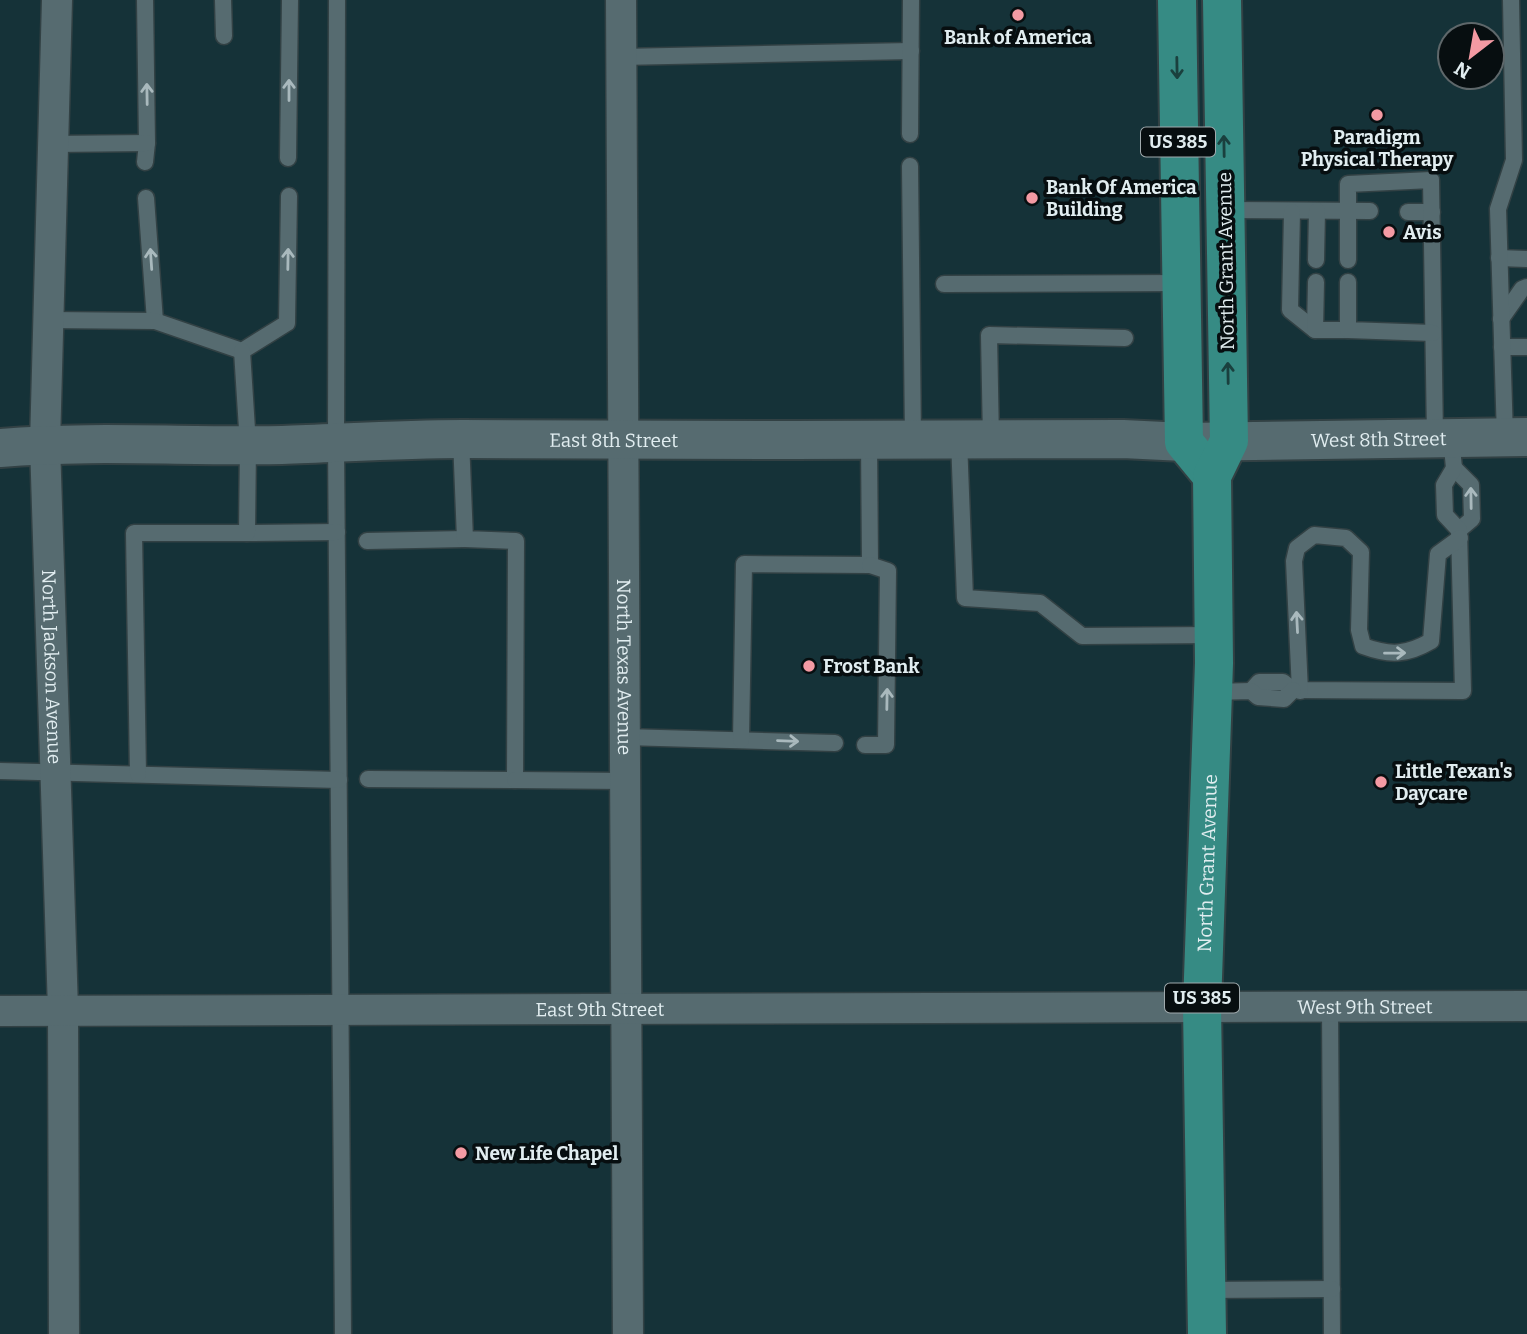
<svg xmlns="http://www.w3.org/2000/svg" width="1527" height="1334" viewBox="0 0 1527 1334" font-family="Bitter,serif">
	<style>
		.built { fill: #153238; fill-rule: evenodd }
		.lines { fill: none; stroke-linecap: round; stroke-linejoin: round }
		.lane-casing { stroke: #324144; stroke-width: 19 }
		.street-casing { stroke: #324144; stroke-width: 33 }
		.secondary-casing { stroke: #324144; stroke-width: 42 }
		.primary-casing { stroke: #324144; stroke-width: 42 }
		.lane { stroke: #566b70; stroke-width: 16 }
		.street { stroke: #566b70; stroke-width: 30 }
		.secondary { stroke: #566b70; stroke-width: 38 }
		.primary { stroke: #368b84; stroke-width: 38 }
		.oneway { stroke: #1a403e }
		.oneway2 { stroke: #a9b9bd }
		.poi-dot { fill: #f49aa3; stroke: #070e10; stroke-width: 2.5 }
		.labels { text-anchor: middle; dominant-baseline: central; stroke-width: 7; stroke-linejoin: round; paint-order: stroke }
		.shield { fill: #070e10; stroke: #a0aaad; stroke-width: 2 }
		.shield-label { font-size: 18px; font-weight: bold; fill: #e1edf0 }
		.poi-label { font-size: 19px; font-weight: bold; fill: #e1edf0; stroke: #070e10; text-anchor: start }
		.street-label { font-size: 19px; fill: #e1edf0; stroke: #070e10 }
	</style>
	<rect width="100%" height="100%" fill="#14272c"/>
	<path class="built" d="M0 0H1527V1334H0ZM1450 35H1492V77H1450Z"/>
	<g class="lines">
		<g class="lane-casing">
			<g id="lane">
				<path d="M145 0 147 143 145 162"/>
				<path d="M223 0 224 36"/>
				<path d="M337 0 336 443 343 1334"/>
				<path d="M621 57 911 51"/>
				<path d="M910 134 911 0"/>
				<path d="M53 144 147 143"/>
				<path d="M288 158 290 0"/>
				<path d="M910 166 913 440"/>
				<path d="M146 198 155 321"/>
				<path d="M1226 210 1370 211"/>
				<path d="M1292 212 1290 310 1315 330"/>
				<path d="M1408 212H1432"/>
				<path d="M1499 258 1527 259"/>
				<path d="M1316 260 1317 211"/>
				<path d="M1348 260V184L1431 180 1435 437"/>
				<path d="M1316 282 1315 330H1348"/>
				<path d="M1348 282V330L1433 333"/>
				<path d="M944 284 1180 283"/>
				<path d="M1501 319 1522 289 1527 287"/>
				<path d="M49 320 155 321 242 351 287 323 289 196"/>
				<path d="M1502 347H1527"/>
				<path d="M1505 437 1498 209 1514 160 1511 0"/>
				<path d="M959 440 965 598 1040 603 1082 636 1212 635"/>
				<path d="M991 440 989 335 1125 338"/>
				<path d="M1454 468 1471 485 1472 519 1459 530"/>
				<path d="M247 533 337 532"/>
				<path d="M367 541 465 539"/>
				<path d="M1251 691 1259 682H1283L1293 690 1463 691 1459 530 1445 515 1444 485 1454 468 1451 437"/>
				<path d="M1300 691 1294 561 1297 548 1314 535 1346 538 1361 552 1359 630 1363 646C1390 656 1407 655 1431 641L1438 554 1460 538"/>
				<path d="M1213 692 1251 691 1258 697 1284 699 1293 690"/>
				<path d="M625 737 835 743"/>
				<path d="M741 740 744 564 870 565 869 440"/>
				<path d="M865 745H886L888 571 870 565"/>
				<path d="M0 771 339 780"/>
				<path d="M138 774 134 533H247L248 445 242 351"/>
				<path d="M368 779 515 780 516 541 465 539 461 439"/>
				<path d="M515 780 625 781"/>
				<path d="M1330 1006 1332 1334"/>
				<path d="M1206 1290 1332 1289"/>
			</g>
		</g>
		<g class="street-casing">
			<g id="street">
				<path id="s1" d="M57 0 45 444 63 1010 64 1334"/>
				<path id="s2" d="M621 0 628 1334"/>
				<path id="s3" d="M0 1011 1527 1006"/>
			</g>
		</g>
		<g class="secondary-casing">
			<g id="secondary">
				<path id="s4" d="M0 448C94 440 188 447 282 445 342 443 402 439 462 439 682 441 903 440 1123 439L1184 442 1527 437"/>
			</g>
		</g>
		<g class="primary-casing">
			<g id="primary">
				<path d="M1177 0 1184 442 1212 476"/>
				<path id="s5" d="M1207 1334 1202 1006 1214 663 1212 476 1229 441 1222 0"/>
			</g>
		</g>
		<use href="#lane" class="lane"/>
		<use href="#street" class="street"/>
		<use href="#secondary" class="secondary"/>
		<use href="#primary" class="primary"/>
	</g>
	<defs><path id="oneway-shaft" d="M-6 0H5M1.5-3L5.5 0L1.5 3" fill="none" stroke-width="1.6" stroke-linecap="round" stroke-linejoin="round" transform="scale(1.75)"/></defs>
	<g class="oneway">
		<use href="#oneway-shaft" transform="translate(1177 68) rotate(89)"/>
		<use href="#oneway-shaft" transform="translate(1224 146) rotate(-91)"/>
		<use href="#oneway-shaft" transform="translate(1228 373) rotate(-91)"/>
	</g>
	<g class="oneway2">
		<use href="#oneway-shaft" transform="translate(289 90) rotate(-90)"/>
		<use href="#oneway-shaft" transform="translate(147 94) rotate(-91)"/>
		<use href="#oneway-shaft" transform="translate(151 259) rotate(-94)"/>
		<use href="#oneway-shaft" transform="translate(288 259) rotate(-89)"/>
		<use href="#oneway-shaft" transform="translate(1471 498) rotate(-91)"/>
		<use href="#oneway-shaft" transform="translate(1297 622) rotate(-93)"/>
		<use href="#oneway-shaft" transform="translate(1395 653) rotate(-1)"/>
		<use href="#oneway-shaft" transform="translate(887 699) rotate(-89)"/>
		<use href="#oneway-shaft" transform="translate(788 741) rotate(2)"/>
	</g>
	<g class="poi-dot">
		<circle cx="1018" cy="15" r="7"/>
		<circle cx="1377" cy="115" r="7"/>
		<circle cx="1032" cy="198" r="7"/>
		<circle cx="1389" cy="232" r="7"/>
		<circle cx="809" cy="666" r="7"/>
		<circle cx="1381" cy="782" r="7"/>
		<circle cx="461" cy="1153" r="7"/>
	</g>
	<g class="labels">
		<g class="shield">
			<rect x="1141" y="127.5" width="74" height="29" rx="5"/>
			<rect x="1165" y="983.5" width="74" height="29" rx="5"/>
		</g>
		<g class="shield-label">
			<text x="1178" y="142">US 385</text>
			<text x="1202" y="998">US 385</text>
		</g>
		<g class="poi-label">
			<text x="1018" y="37" text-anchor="middle">Bank of America</text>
			<text x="1377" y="137" text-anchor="middle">Paradigm<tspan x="1377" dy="22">Physical Therapy</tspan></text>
			<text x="1046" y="187">Bank Of America<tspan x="1046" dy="22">Building</tspan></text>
			<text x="1403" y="232">Avis</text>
			<text x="823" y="666">Frost Bank</text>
			<text x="1395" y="771">Little Texan's<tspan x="1395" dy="22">Daycare</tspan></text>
			<text x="475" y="1153">New Life Chapel</text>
		</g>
		<g class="street-label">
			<text transform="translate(1226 261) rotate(-91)">North Grant Avenue</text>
			<text stroke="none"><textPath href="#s4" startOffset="1379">West 8th Street</textPath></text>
			<text stroke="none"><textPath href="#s4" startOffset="614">East 8th Street</textPath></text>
			<text stroke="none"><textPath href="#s1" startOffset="667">North Jackson Avenue</textPath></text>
			<text stroke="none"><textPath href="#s2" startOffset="667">North Texas Avenue</textPath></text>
			<text stroke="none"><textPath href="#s5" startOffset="471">North Grant Avenue</textPath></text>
			<text stroke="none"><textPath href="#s3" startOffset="1365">West 9th Street</textPath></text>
			<text stroke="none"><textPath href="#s3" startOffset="600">East 9th Street</textPath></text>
		</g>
	</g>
	<g transform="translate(1471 56) rotate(211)"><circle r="33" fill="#070e10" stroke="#5e676a" stroke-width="2"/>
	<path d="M0-5L12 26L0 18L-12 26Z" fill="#f49aa3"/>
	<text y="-10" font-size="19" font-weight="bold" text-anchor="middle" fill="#e1edf0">N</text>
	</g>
</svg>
